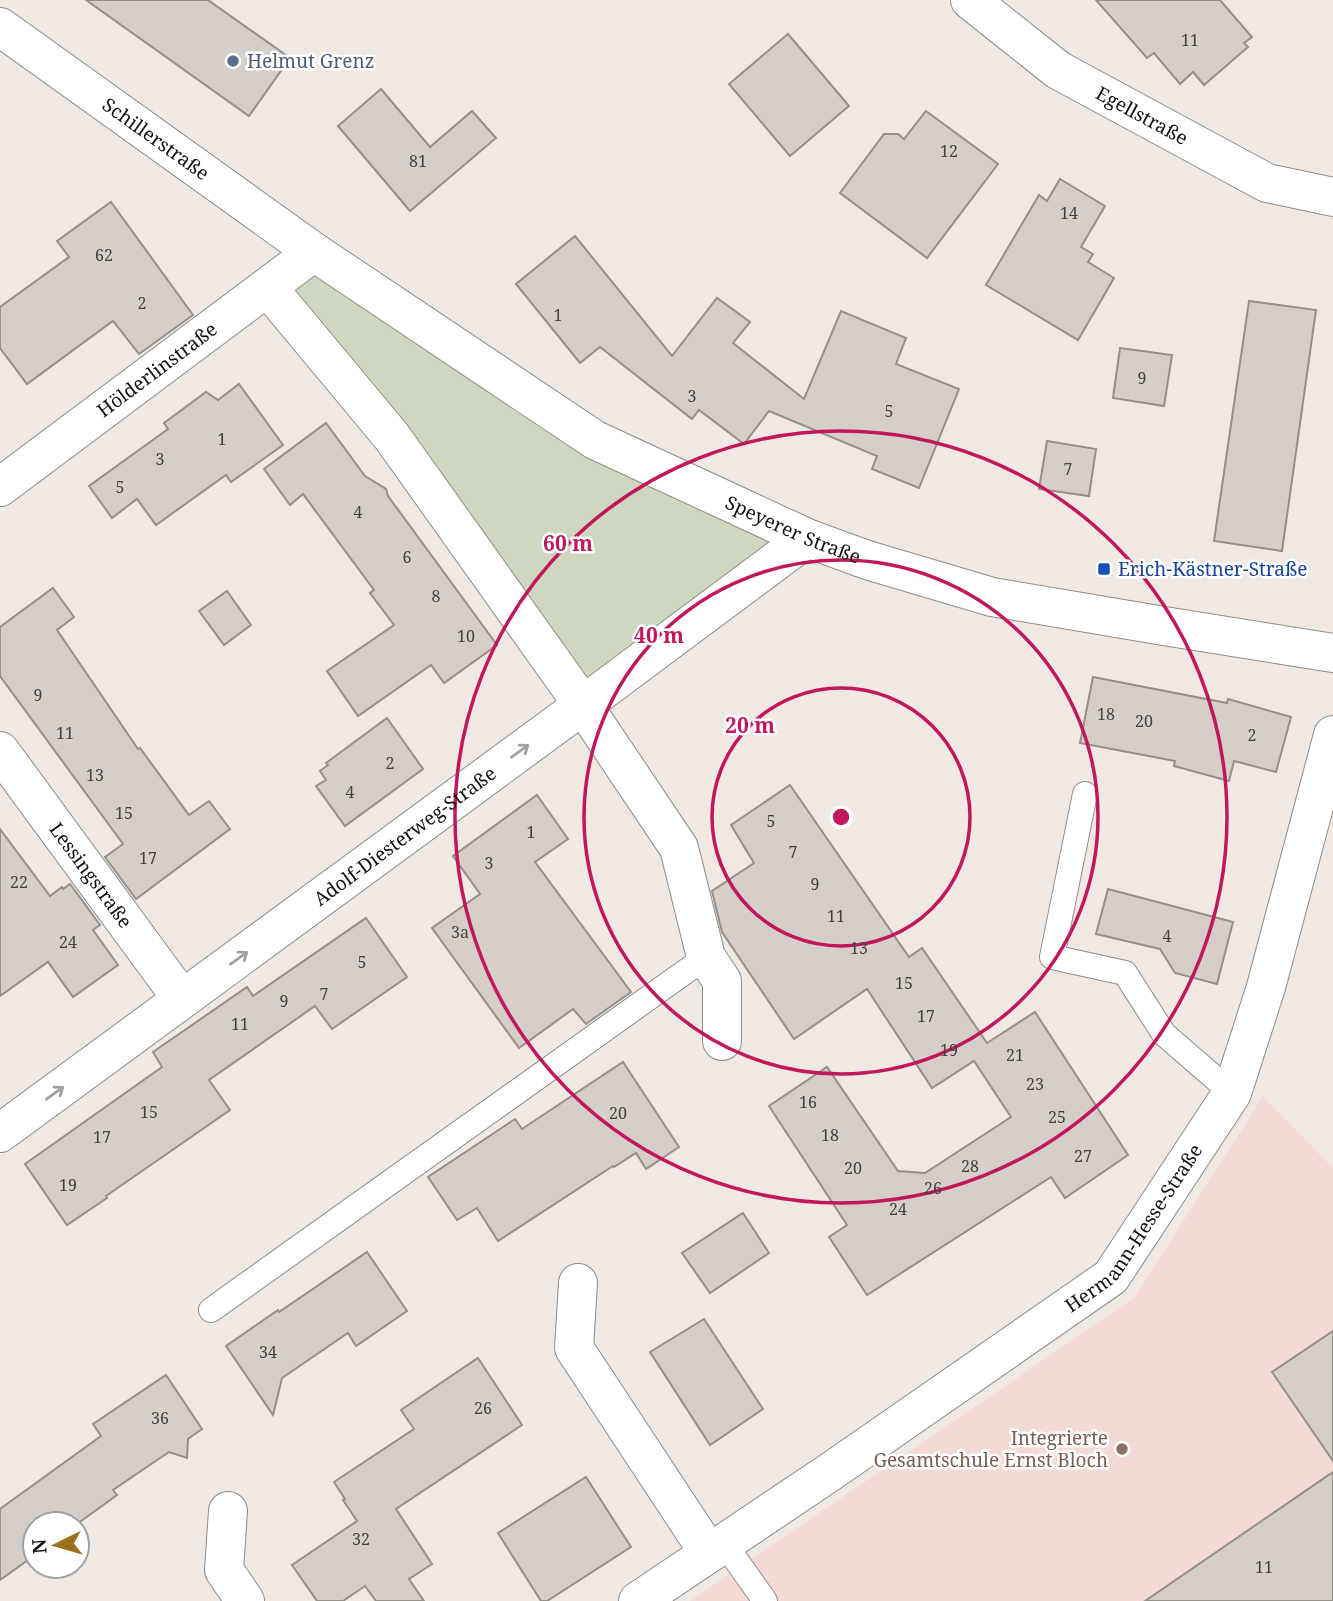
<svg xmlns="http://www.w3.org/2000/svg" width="1333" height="1601" viewBox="0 0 1333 1601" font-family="'Noto Serif',serif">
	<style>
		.education { fill: #f4dad6 }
		.green { fill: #ced7c0 }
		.building { fill: #d6cfc9; stroke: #96908a; stroke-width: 2 }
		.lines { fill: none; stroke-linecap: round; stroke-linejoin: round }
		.service-casing { stroke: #918b85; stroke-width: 26 }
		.minor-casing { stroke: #918b85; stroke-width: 40 }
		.tertiary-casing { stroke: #918b85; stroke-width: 40 }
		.service { stroke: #fff; stroke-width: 24 }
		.minor { stroke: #fff; stroke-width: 38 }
		.tertiary { stroke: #fff; stroke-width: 38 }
		.oneway { stroke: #a1a09f }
		.ring { fill: none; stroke: #c2185b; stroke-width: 3.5 }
		.service-dot { fill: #5c6f8a; stroke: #fff; stroke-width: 2.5 }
		.transit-dot { fill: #1a4fb4; stroke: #fff; stroke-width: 2.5 }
		.education-dot { fill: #8d6e63; stroke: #fff; stroke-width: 2.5 }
		.labels { text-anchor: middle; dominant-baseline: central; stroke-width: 5; stroke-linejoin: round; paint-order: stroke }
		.number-label { font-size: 16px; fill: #44413e }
		.service-label { font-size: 19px; fill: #4e5e75; stroke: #fff; text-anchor: start }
		.street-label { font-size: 19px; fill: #141210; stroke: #fff }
		.transit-label { font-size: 19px; fill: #164399; stroke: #fff; text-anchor: start }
		.education-label { font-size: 19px; fill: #785e54; stroke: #fff; text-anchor: end }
		.centre { fill: #c2185b; stroke: #fff; stroke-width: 3.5 }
		.ring-label { font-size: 21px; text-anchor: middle; font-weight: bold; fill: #c2185b; stroke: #fff; stroke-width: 5; stroke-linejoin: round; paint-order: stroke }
	</style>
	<rect width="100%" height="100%" fill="#f0e9e3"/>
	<path class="education" d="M1263 1096 1333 1168V1601H690L1134 1298Z"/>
	<path class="green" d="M314 268 783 541 586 687 286 290Z"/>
	<g class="building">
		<path d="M86 0H208L290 58 249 116Z"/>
		<path d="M1096 0H1220L1252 37 1244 43 1248 47 1204 85 1193 72 1180 84 1154 53 1147 58Z"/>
		<path d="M788 34 849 106 790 156 729 84Z"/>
		<path d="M381 89 430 147 472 111 496 138 410 211 338 126Z"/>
		<path d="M926 111 998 164 927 258 840 193 884 134H898L904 139Z"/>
		<path d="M1060 179 1105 206 1081 247 1093 254 1088 262 1114 278 1078 340 986 285 1039 195 1047 201Z"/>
		<path d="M111 202 193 315 139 354 113 321 27 384 0 348V307L69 257 57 241Z"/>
		<path d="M575 236 672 356 717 298 750 322 733 343 804 399 841 311 906 338 896 364 959 389 919 488 872 469 877 456 769 411 744 444 699 410 692 419 600 347 580 363 516 284Z"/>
		<path d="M1249 301 1316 310 1282 551 1214 541Z"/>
		<path d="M1120 348 1172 355 1164 406 1113 398Z"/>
		<path d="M239 384 283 445 231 482 226 475 156 525 137 499 112 518 89 486 168 429 164 423 206 392 218 400Z"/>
		<path d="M326 423 365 476 386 489 388 496 497 645 444 683 431 665 358 716 327 671 394 625 370 593 374 590 303 494 290 505 264 469Z"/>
		<path d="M1047 441 1096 449 1089 496 1039 489Z"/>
		<path d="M53 588 74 617 57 630 138 749 140 748 189 815 209 801 230 829 136 899 105 857 123 844 0 676V627Z"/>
		<path d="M227 591 251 625 224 645 199 611Z"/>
		<path d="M1093 677 1227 703 1228 699 1291 717 1276 772 1234 761 1229 781 1174 766 1175 761 1080 743Z"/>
		<path d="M387 718 423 769 345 826 316 786 326 780 320 771 328 765 326 763Z"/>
		<path d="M790 785 909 957 922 948 987 1043 1035 1012 1128 1155 1065 1198 1051 1177 867 1295 829 1237 847 1225 769 1106 827 1067 898 1171 925 1173 1011 1117 974 1061 932 1088 867 989 794 1039 722 932 712 891 754 863 731 825Z"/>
		<path d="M537 795 568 839 535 862 631 992 586 1024 573 1009 519 1048 432 928 480 894 453 856Z"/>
		<path d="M0 829 50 896 62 887 63 889 70 884 100 925 93 930 118 965 73 997 48 962 0 996Z"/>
		<path d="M1108 889 1233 922 1217 984 1175 973 1160 949 1096 934Z"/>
		<path d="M366 918 407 977 332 1029 315 1006 209 1080 230 1110 106 1196 107 1198 67 1225 25 1164 162 1067 153 1052 247 987 253 996Z"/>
		<path d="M623 1062 679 1147 646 1169 636 1153 614 1167 613 1166 498 1241 477 1208 457 1220 428 1177 515 1119 522 1129Z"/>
		<path d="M743 1213 769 1253 710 1293 682 1253Z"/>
		<path d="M367 1252 407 1311 356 1346 348 1333 282 1378 273 1415 226 1346 278 1310 279 1312Z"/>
		<path d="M704 1319 763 1409 710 1445 650 1352Z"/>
		<path d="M1333 1331V1461L1272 1372Z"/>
		<path d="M478 1358 522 1425 396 1509 432 1564 409 1579 424 1601H376L365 1586 343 1601H317L292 1565 357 1521 343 1500 345 1499 334 1482 414 1429 401 1410Z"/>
		<path d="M166 1375 202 1429 188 1439 187 1458 169 1452 113 1490 117 1495 77 1524H35V1555L0 1580V1509L101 1436 93 1424Z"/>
		<path d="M1333 1472V1601H1145Z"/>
		<path d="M586 1477 631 1547 547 1601H541L498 1533Z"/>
	</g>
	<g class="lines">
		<g class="service-casing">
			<g id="service">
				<path d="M1085 794 1052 957 1125 973 1164 1034 1232 1093"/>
				<path d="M211 1310 706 957"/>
				<path d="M724 1543 765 1601"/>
			</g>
		</g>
		<g class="minor-casing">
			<g id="minor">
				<path id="s1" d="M970 0 1058 70 1267 183 1333 197"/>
				<path d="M268 288 392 437 583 705 679 848 706 957 722 981V1041"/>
				<path id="s2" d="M0 487 314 252"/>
				<path id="s3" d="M0 751 182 999"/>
				<path id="s4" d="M0 1133 583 705 807 538"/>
				<path d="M578 1283 574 1348 709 1553"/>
				<path d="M228 1511 224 1570 245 1601"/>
				<path id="s5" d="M638 1601 833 1470 1111 1277 1232 1093 1266 987 1333 735"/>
			</g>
		</g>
		<g class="tertiary-casing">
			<g id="tertiary">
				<path id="s6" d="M0 27 314 252 595 440 807 538 867 560 992 597 1164 626 1333 653"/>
			</g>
		</g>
		<use href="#service" class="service"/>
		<use href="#minor" class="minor"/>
		<use href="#tertiary" class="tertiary"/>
	</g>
	<defs><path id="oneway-shaft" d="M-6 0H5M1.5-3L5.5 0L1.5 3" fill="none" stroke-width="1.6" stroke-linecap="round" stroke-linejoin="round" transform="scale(1.75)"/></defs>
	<g class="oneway">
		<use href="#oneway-shaft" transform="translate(520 751) rotate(-36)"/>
		<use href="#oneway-shaft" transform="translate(239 958) rotate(-36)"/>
		<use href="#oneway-shaft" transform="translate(55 1093) rotate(-36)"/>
	</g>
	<g class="ring">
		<circle cx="841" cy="817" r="129"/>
		<circle cx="841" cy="817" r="257"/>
		<circle cx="841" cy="817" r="386"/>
	</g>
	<circle class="service-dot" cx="233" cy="61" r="7"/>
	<rect class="transit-dot" x="1097" y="562" width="14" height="14" rx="3.5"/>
	<circle class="education-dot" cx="1122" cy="1449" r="7"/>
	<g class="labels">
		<g class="number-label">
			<text x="1190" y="40">11</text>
			<text x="949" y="151">12</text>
			<text x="418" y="161">81</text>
			<text x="1069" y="213">14</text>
			<text x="104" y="255">62</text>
			<text x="142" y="303">2</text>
			<text x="558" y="315">1</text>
			<text x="1142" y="378">9</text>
			<text x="692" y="396">3</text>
			<text x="889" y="411">5</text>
			<text x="222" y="439">1</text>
			<text x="160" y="459">3</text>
			<text x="1068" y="469">7</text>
			<text x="120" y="487">5</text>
			<text x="358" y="512">4</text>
			<text x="407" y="557">6</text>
			<text x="436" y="596">8</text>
			<text x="466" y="636">10</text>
			<text x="38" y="695">9</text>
			<text x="1106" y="714">18</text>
			<text x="1144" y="721">20</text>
			<text x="65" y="733">11</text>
			<text x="1252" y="735">2</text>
			<text x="390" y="763">2</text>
			<text x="95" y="775">13</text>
			<text x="350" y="792">4</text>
			<text x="124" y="813">15</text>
			<text x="771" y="821">5</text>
			<text x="531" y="832">1</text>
			<text x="793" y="852">7</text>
			<text x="148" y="858">17</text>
			<text x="489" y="863">3</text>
			<text x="19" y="882">22</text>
			<text x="815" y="884">9</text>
			<text x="836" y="916">11</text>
			<text x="460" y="932">3a</text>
			<text x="1167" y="936">4</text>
			<text x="68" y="942">24</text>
			<text x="859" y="948">13</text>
			<text x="362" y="962">5</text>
			<text x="904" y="983">15</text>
			<text x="324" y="994">7</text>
			<text x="284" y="1001">9</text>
			<text x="926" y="1016">17</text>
			<text x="240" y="1024">11</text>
			<text x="949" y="1050">19</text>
			<text x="1015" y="1055">21</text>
			<text x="1035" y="1084">23</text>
			<text x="808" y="1102">16</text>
			<text x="149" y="1112">15</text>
			<text x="618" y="1113">20</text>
			<text x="1057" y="1117">25</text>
			<text x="830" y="1135">18</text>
			<text x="102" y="1137">17</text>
			<text x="1083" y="1156">27</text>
			<text x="970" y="1166">28</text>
			<text x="853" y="1168">20</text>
			<text x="68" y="1185">19</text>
			<text x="933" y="1188">26</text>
			<text x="898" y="1209">24</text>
			<text x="268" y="1352">34</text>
			<text x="483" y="1408">26</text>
			<text x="160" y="1418">36</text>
			<text x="361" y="1539">32</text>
			<text x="1264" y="1567">11</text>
		</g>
		<g class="service-label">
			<text x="247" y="61">Helmut Grenz</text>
		</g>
		<g class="street-label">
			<text stroke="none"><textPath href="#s1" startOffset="208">Egellstraße</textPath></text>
			<text stroke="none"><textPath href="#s6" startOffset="192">Schillerstraße</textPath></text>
			<text stroke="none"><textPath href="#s2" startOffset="196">Hölderlinstraße</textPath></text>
			<text stroke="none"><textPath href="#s6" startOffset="942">Speyerer Straße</textPath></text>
			<text stroke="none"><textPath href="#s4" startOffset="502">Adolf-Diesterweg-Straße</textPath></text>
			<text stroke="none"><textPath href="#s3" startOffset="154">Lessingstraße</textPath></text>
			<text stroke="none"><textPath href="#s5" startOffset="625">Hermann-Hesse-Straße</textPath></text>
		</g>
		<g class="transit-label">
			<text x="1118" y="569">Erich-Kästner-Straße</text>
		</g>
		<g class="education-label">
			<text x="1108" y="1438">Integrierte<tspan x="1108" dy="22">Gesamtschule Ernst Bloch</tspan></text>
		</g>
	</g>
	<circle cx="841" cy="817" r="10" class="centre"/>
	<g class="ring-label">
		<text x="568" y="551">60 m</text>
		<text x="659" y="643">40 m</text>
		<text x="750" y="733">20 m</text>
	</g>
	<g transform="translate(56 1545) rotate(265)"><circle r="33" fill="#ffffff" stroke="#a1a09f" stroke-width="2"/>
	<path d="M0-5L12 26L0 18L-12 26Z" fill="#99711d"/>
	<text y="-10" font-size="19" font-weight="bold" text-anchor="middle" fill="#141210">N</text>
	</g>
</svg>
